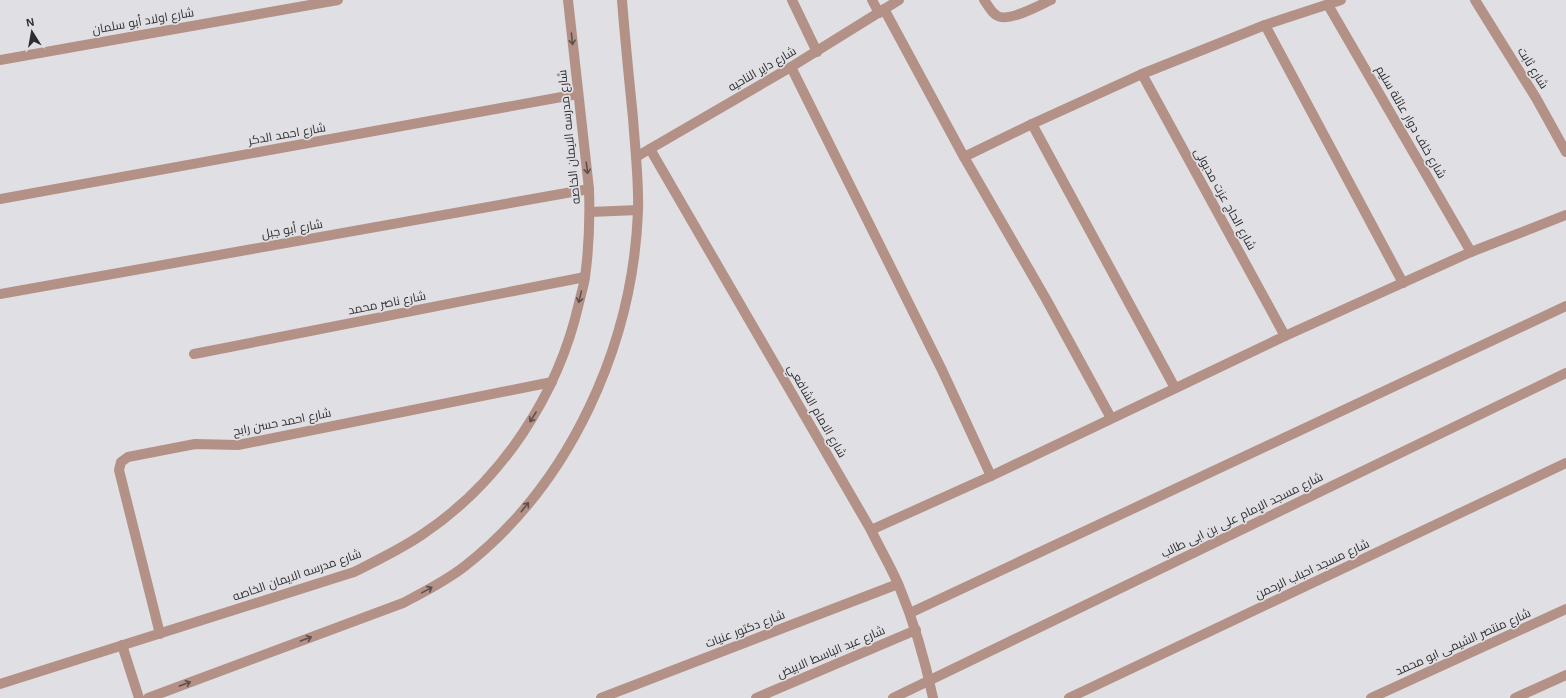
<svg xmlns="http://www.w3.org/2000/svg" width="1566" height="698" viewBox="0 0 1566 698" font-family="Arial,Cairo,sans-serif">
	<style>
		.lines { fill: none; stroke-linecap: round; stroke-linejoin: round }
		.minor { stroke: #b49187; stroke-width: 10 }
		.oneway { stroke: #5d504e }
		.labels { text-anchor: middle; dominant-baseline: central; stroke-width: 3.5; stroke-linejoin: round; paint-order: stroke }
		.street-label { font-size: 12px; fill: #2e2d2f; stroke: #e0dfe3 }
	</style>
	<rect width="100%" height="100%" fill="#e0dfe3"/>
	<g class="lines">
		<g class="minor">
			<path d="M792 0 817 52"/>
			<path d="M872 0 879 13"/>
			<path d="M984 0C988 5 990 11 996 15 1007 24 1039 5 1051 0"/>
			<path d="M1475 0 1536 98 1566 152"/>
			<path d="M1328 5 1471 252"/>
			<path d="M884 9 964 157 1046 299 1111 418"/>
			<path d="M1265 25 1403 283"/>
			<path d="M0 60 338 0"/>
			<path d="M791 67 942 370 991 476"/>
			<path d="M1142 74 1285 336"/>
			<path d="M650 149 871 530C880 549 891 567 899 586 914 622 925 660 933 698"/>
			<path d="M636 157 791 67 899 0"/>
			<path d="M964 157 1032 124"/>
			<path d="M0 199 578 94"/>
			<path d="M590 212 638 210"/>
			<path d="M0 294 589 189"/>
			<path d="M194 354 585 277"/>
			<path d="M1175 388 1032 124 1142 74 1265 25 1341 0"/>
			<path d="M871 530 991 476 1285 336 1471 252 1566 215"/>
			<path d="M910 613 1566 306"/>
			<path d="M160 634 119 470 121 462 128 457 195 444 238 445 552 382"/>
			<path d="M122 645 139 698"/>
			<path d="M0 684 354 572C378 560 401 549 423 534 502 481 558 395 579 303 581 294 584 285 585 277 589 248 590 218 589 189L568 0"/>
			<path d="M148 698 403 603C424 592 446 581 465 566 571 483 633 344 638 211 639 180 635 148 633 118 629 78 625 39 622 0"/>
			<path d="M601 698 898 584"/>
			<path d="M756 698 916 630"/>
			<path d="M893 698 1566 373"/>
			<path d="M1069 698 1566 463"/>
			<path d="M1371 698 1566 609"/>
			<path d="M1515 698 1566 675"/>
		</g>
	</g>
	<defs><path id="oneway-shaft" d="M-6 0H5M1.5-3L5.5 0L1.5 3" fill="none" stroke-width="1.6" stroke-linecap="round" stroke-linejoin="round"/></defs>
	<g class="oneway">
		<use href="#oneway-shaft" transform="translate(572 39) rotate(84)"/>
		<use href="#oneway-shaft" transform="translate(587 168) rotate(83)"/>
		<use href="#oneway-shaft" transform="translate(580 297) rotate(103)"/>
		<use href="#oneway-shaft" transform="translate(533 417) rotate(122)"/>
		<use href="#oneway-shaft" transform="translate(525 507) rotate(-51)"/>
		<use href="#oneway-shaft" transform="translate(427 590) rotate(-29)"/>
		<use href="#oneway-shaft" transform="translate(306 639) rotate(-20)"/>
		<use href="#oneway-shaft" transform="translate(185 684) rotate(-20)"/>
	</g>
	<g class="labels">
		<g class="street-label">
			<text transform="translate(143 21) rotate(-10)">شارع اولاد أبو سلمان</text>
			<text transform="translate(1533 68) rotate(58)">شارع ثابت</text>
			<text transform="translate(762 69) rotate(-30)">شارع داير الناحيه</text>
			<text transform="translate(1411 122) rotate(60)">شارع خلف دوار عائلة سليم</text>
			<text transform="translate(287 134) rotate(-10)">شارع احمد الدكر</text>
			<text transform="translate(569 137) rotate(-96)">شارع مدرسه الايمان الخاصه</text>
			<text transform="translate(1225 199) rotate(61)">شارع الحاج عزت مدبولى</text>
			<text transform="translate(292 229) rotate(-10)">شارع أبو جبل</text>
			<text transform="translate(387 303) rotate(-11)">شارع ناصر محمد</text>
			<text transform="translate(817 411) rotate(60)">شارع الامام الشافعي</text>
			<text transform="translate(282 422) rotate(-11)">شارع احمد حسن رابح</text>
			<text transform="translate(1242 515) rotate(-26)">شارع مسجد الإمام على بن ابى طالب</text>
			<text transform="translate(1312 569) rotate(-25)">شارع مسجد احباب الرحمن</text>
			<text transform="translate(297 575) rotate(-19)">شارع مدرسه الايمان الخاصه</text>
			<text transform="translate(745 629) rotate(-21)">شارع دكتور عنيات</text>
			<text transform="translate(1463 642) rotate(-24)">شارع منتصر الشيمى ابو محمد</text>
			<text transform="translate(831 652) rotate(-23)">شارع عبد الباسط الابيض</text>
		</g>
	</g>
	<g transform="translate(32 32) rotate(349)" stroke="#e0dfe3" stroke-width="3" paint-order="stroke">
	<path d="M0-3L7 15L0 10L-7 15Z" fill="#2e2d2f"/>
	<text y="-6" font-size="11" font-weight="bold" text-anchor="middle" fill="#2e2d2f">N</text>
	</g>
</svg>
